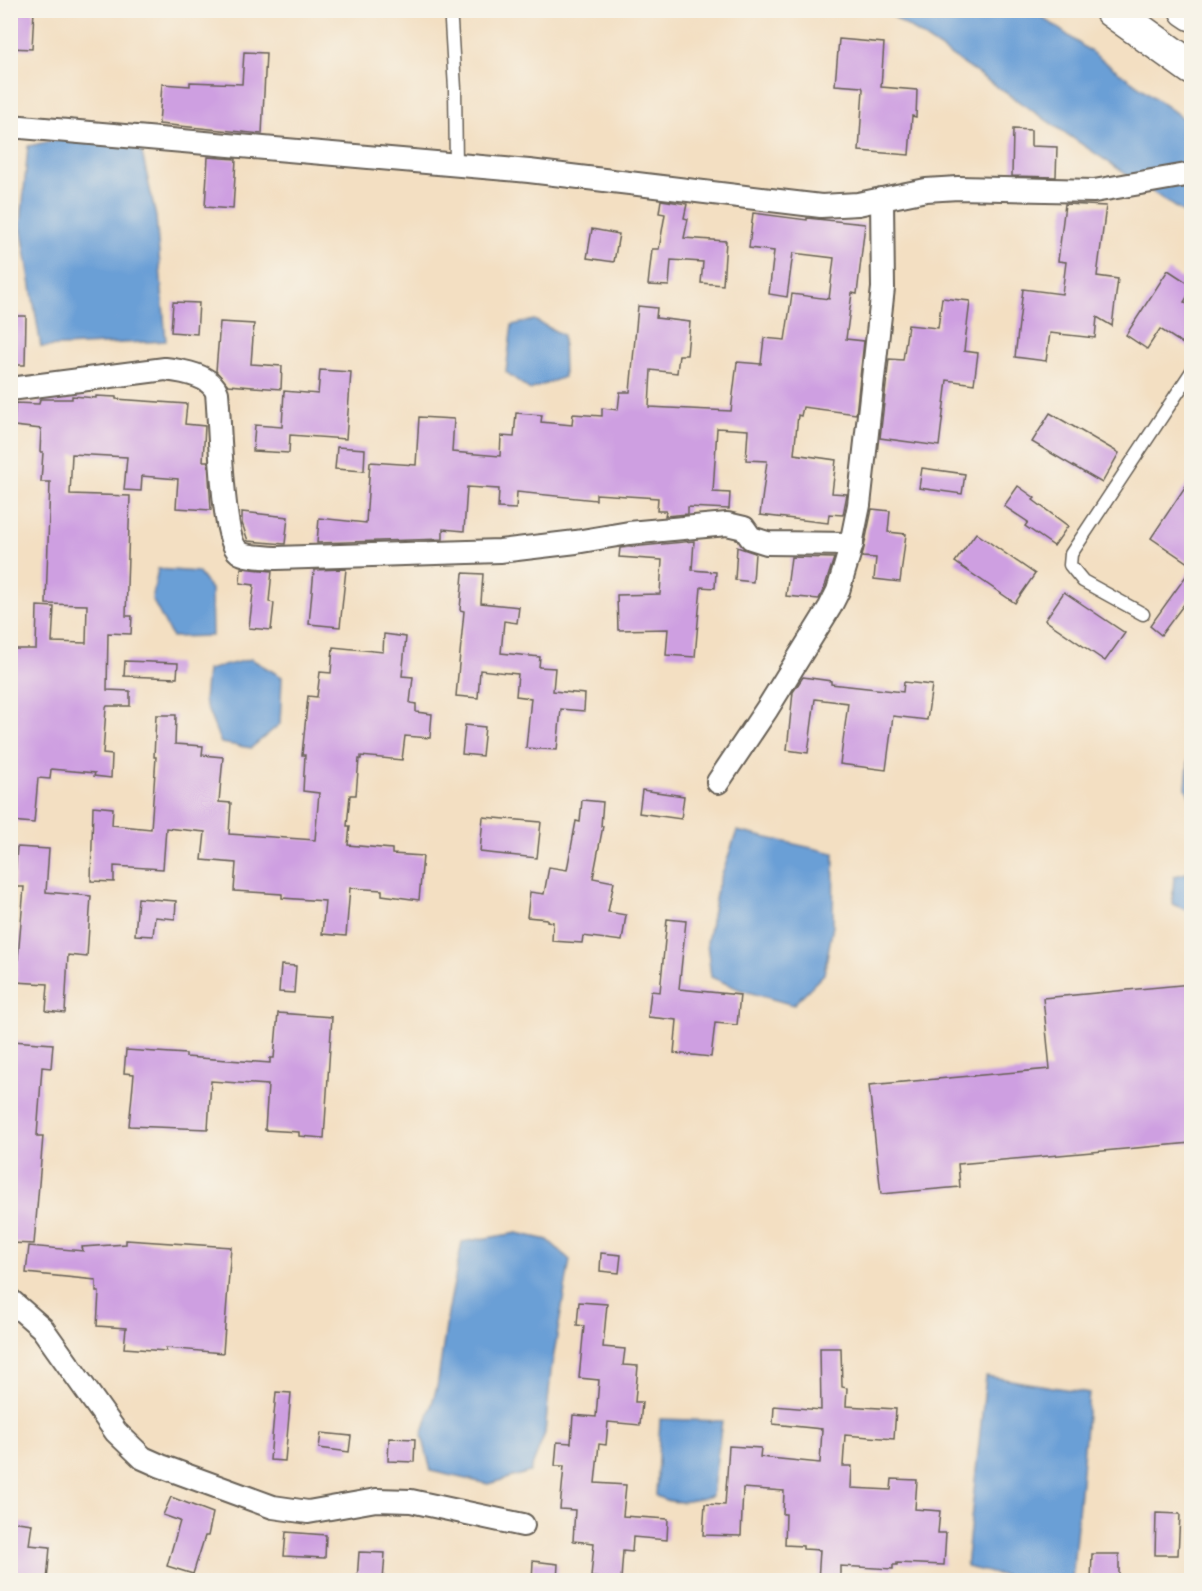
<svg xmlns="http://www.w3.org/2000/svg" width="1202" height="1591" viewBox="0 0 1202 1591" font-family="'Shantell Sans',sans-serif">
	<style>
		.water { fill: #6a9fd6; stroke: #435e79; stroke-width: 1.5 }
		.building { fill: #ce9fe1 }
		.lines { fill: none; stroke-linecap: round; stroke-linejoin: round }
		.service-casing { stroke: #676056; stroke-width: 15 }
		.minor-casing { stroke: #676056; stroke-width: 26 }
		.trunk-casing { stroke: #676056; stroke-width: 36 }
		.service { stroke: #fff; stroke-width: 12 }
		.minor { stroke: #fff; stroke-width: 22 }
		.trunk { stroke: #fff; stroke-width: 33 }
	</style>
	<rect width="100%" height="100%" fill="#f7f3e8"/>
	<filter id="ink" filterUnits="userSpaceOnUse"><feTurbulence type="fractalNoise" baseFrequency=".0167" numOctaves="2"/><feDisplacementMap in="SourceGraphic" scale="12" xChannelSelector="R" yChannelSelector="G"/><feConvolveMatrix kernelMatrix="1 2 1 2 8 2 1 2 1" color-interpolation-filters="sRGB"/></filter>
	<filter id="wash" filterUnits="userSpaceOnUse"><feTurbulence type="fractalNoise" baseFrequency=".008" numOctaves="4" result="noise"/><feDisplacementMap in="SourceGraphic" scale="24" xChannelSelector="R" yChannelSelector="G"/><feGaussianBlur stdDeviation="1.35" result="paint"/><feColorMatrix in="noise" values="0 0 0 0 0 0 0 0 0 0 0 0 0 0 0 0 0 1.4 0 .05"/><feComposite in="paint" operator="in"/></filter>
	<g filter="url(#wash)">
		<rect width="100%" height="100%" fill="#f3dfc2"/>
		<g class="water">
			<path d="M885 11H1034L1191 124V218Z"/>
			<path d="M79 135 139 139 156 217 166 341 41 347 21 225 28 146Z"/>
			<path d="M534 320 563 335 564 377 530 390 506 372 512 325Z"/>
			<path d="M158 569 198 572 211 589 212 636 172 637 152 599Z"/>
			<path d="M251 659 282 677 280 724 251 748 221 743 204 701 207 670Z"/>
			<path d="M1191 733V800L1186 788Z"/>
			<path d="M737 831 834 853 833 926 824 974 793 1005 741 990 711 977 707 943 717 889Z"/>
			<path d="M1191 872H1192L1191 912 1172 904 1174 876Z"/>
			<path d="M517 1233 548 1240 570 1260 551 1371 545 1433 530 1472 488 1484 431 1471 422 1435 437 1387 448 1313 462 1242Z"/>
			<path d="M986 1376 1089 1393 1072 1580H1022L966 1567Z"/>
			<path d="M660 1419 722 1421 712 1496C691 1501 675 1506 656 1496Z"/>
		</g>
		<g id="blocks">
			<g class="building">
				<path d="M10 10H34L32 49 10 48Z"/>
				<path d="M839 39 884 43 881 87 917 90 916 117 912 116 909 155 859 151 863 89 862 87 835 85Z"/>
				<path d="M244 52 266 53 262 134 159 124 162 84 190 86V82L242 84Z"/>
				<path d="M1013 129 1031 130V146L1057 147 1056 177 1012 176Z"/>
				<path d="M208 157 236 159 233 209 205 207Z"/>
				<path d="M661 200 687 204 684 218 688 219 684 238 726 241 723 285 701 283 703 262 671 260 669 286 648 285 652 249H659L665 214 659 213Z"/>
				<path d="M1065 204 1106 206 1097 276 1118 279 1112 326 1097 317 1095 338 1050 333 1046 361 1015 357 1023 289 1062 294 1066 262 1058 261Z"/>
				<path d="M753 213 807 220V218L865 224 857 294 852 293 846 339 864 341 856 414 803 407 801 416 798 415 794 454 836 460 832 493 847 494 843 515 829 514 828 523 760 515 767 461 746 460 748 430 717 428 713 492 730 493 729 509 688 507V514L665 516 666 511H657L658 498 596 494V500L517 492 516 509 498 508 499 489 467 487 464 531 443 529V539L317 543 319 518 366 523 370 462 416 465 419 417 454 419 452 452 500 456 501 436 514 437 516 413 542 415 541 422 572 425 573 414 602 416V408L618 410 620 392H630L638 306 657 308 656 318 690 322 687 355H679L677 373 651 370 649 407 731 411 737 362 761 364 764 338 785 340 792 294 829 299 834 258 793 253 787 297 769 294 774 251 749 248Z"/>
				<path d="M592 229 619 234 614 262 587 258Z"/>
				<path d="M1168 270 1191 285V291L1184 302 1191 307V349L1160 329 1147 349 1126 335Z"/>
				<path d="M942 298 970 301 964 351 978 353 974 384 947 380 939 446 880 438 889 359 903 360 908 325 938 328Z"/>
				<path d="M173 302 199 303 197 334 171 332Z"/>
				<path d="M10 316H26L25 365H10Z"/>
				<path d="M220 322 254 324 251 364 282 366 281 389 228 385 216 371Z"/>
				<path d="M320 370 351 372 346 439 290 435 289 453 253 451 255 425 282 427 284 391 318 394Z"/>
				<path d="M72 396 96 398V396L116 397V399L187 404 185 424 205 426 203 461H208L211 510 176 508 178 479 142 476 141 491 124 490 127 457 72 454 70 494 130 496 126 616H132L131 634 108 633 107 690 130 691V706H107L106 708 103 754 112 755 111 778 94 776 95 773 51 769 50 779 38 778 34 823 10 821V783L15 746 12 745 13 693H10L12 666H10V649H36L37 606 54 607 52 642 86 643 87 605 46 604 50 482H41L43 452H40L41 429 14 426 15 403 39 404 40 399H72Z"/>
				<path d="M1050 413 1119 453 1102 483 1032 442Z"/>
				<path d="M337 447 365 449 364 471 335 469Z"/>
				<path d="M922 468 965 474 962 494 919 488Z"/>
				<path d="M1191 478V565L1151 538Z"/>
				<path d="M1018 486 1035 498 1033 500 1068 526 1054 546 1025 526 1028 522 1004 506Z"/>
				<path d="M872 509 890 511 888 532 906 534 900 582 874 579 876 558 862 557Z"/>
				<path d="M242 512 288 517 285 544 248 541 242 523Z"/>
				<path d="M976 533 1035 574 1015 603 955 562Z"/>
				<path d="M694 541 692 570 716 572 715 588 701 587 695 657 666 655 668 629 618 630 617 595 660 594 662 560 619 557 620 548Z"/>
				<path d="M737 547 755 553 753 582 735 580Z"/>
				<path d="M791 557 834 558 825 586 819 599 786 596Z"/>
				<path d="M241 568 272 571 269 602 274 603 271 630 249 628 254 585 240 583Z"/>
				<path d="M346 569 340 627 309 624 314 570Z"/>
				<path d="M1191 569V595L1161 635 1150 626Z"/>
				<path d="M463 573 483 574 481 603 519 607 517 623 504 621 501 653 540 657 539 667 555 668 553 691 585 694 584 711 561 709 557 750 526 748 531 698 516 696 518 674 480 670 478 698 456 696 464 611 460 610Z"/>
				<path d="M1064 592 1125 633 1105 661 1045 620Z"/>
				<path d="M384 634 406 637 402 676 413 677 410 703 416 704V712L432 714 430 738 405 736 402 760 361 756V759H359L356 795H350L347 826H350L348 845 392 849V854L423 856 419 900 382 895V890L350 888 346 936 322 934 325 901 282 898V894L234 891 236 863 202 860 205 832 166 828 163 869 114 866V882L91 881 93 806 113 808 112 825 151 829 156 757H154L156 715H176L175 744 203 746 202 755 223 757 219 802 231 803 229 834 315 840 319 793 303 791 305 755H302L308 696 317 697 320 672 331 673 333 647 383 652Z"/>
				<path d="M125 661 178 663 177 678 124 676Z"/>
				<path d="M803 677 831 681V684L903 692 904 682 932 685 927 720 893 716 886 770 840 764 848 703 815 699 808 753 787 750 793 692Z"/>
				<path d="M465 725 485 727 482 756 462 754Z"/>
				<path d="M642 790 684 796 681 819 639 813Z"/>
				<path d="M582 800 603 802 601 826H603L593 878 614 882 608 912 626 915 622 941 583 936 582 943 552 941 553 922 547 921V919L527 917 530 892 544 894 549 867 567 870 576 821 580 822Z"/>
				<path d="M483 817 541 822 537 858 480 852Z"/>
				<path d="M17 847 49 849 46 892 91 896 87 957 68 955 65 1013 46 1011 48 984 16 982 24 887H14Z"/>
				<path d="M138 898 176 901 175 919 155 917 153 936 135 935Z"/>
				<path d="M667 919 686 921 679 989 740 995 737 1025 715 1023 711 1057 674 1053 677 1020 648 1017 651 991 660 992Z"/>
				<path d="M281 965 296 966 294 993 279 992Z"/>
				<path d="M1191 984V1143L958 1164 960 1187 881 1194 869 1085 1050 1069 1043 998Z"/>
				<path d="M278 1013 332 1017 324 1138 299 1136V1132L265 1130 268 1085 211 1081 208 1129 129 1126 134 1074 124 1073 126 1050 186 1054V1057L270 1063V1058H274Z"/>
				<path d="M12 1041 53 1044 51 1068 42 1067 37 1136H43L34 1244 10 1243V1060Z"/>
				<path d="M126 1240 231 1247 223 1353 166 1348V1351L124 1348 126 1328 97 1326 99 1292H96V1280L26 1273 29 1246 83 1251 82 1247 126 1244Z"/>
				<path d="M601 1253 621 1255 619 1273 600 1271Z"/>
				<path d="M579 1302 607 1304 603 1347 625 1349 623 1365 638 1366 635 1402H642L640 1425 608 1422 606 1445 599 1444 595 1483 626 1485 623 1516 668 1519 667 1540 633 1537 632 1552 623 1551 621 1580 591 1577 594 1543 573 1541 575 1510 560 1509 564 1466H555L557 1442 571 1443 573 1415 596 1417 599 1380 579 1378 584 1326 577 1325Z"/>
				<path d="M820 1348H841L842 1387 847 1388 846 1406 896 1409 894 1439 845 1435 843 1466H852L851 1488 891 1490 892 1479 917 1480 915 1509 940 1511 938 1533H946L944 1565 897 1563V1565H893V1569L840 1566V1581H818L820 1550 803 1549V1546L785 1545 786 1514H783L784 1491 743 1488 741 1536 703 1535 705 1504 725 1505 729 1446 761 1448 760 1457 820 1463 822 1429 773 1424 774 1406 821 1410Z"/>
				<path d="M276 1392 291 1393 285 1461 270 1460Z"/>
				<path d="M321 1433 351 1436 349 1452 319 1448Z"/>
				<path d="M389 1438 415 1439 414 1462 388 1461Z"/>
				<path d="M171 1497 213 1513 208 1536H205L193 1574 167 1566 180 1521 163 1515Z"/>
				<path d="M1156 1513 1180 1514 1178 1555H1155Z"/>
				<path d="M10 1521 32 1524 29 1545 50 1547 47 1581H10Z"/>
				<path d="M286 1532 326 1535 325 1558 284 1556Z"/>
				<path d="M359 1552 385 1553 383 1581H357Z"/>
				<path d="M1092 1554H1119V1581H1091Z"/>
				<path d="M533 1561 558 1564 557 1581H532Z"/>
			</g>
		</g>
	</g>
	<g filter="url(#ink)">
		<use href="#blocks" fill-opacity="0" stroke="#676056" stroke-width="1.5"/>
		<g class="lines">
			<g class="service-casing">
				<g id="service">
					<path d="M451 22 455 89 456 164"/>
					<path d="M1143 614 1083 581 1070 565 1071 554 1192 371"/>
				</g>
			</g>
			<g class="minor-casing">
				<g id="minor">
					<path d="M10 126 529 171 821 206 858 204 926 190 958 188 1094 191 1192 174"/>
					<path d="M10 389 165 369C182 371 211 375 217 393 220 419 221 539 239 552 245 557 267 557 276 558L500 551 576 542 629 533 727 524 744 528 751 538 767 543 852 544"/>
					<path d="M718 782 767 709 830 607 838 591 849 554 859 505 883 288 882 199"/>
					<path d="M10 1300 42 1328 116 1432 143 1458 161 1466 273 1507 308 1512 376 1500 411 1501 523 1525"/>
				</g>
			</g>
			<g class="trunk-casing">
				<g id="trunk">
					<path d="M1111 10 1192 68"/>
					<path d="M1186 10 1192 14"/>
				</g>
			</g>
			<use href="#service" class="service"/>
			<use href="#minor" class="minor"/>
			<use href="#trunk" class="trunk"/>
		</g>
	</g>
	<rect width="1202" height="1591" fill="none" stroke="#f7f3e8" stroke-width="36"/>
</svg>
